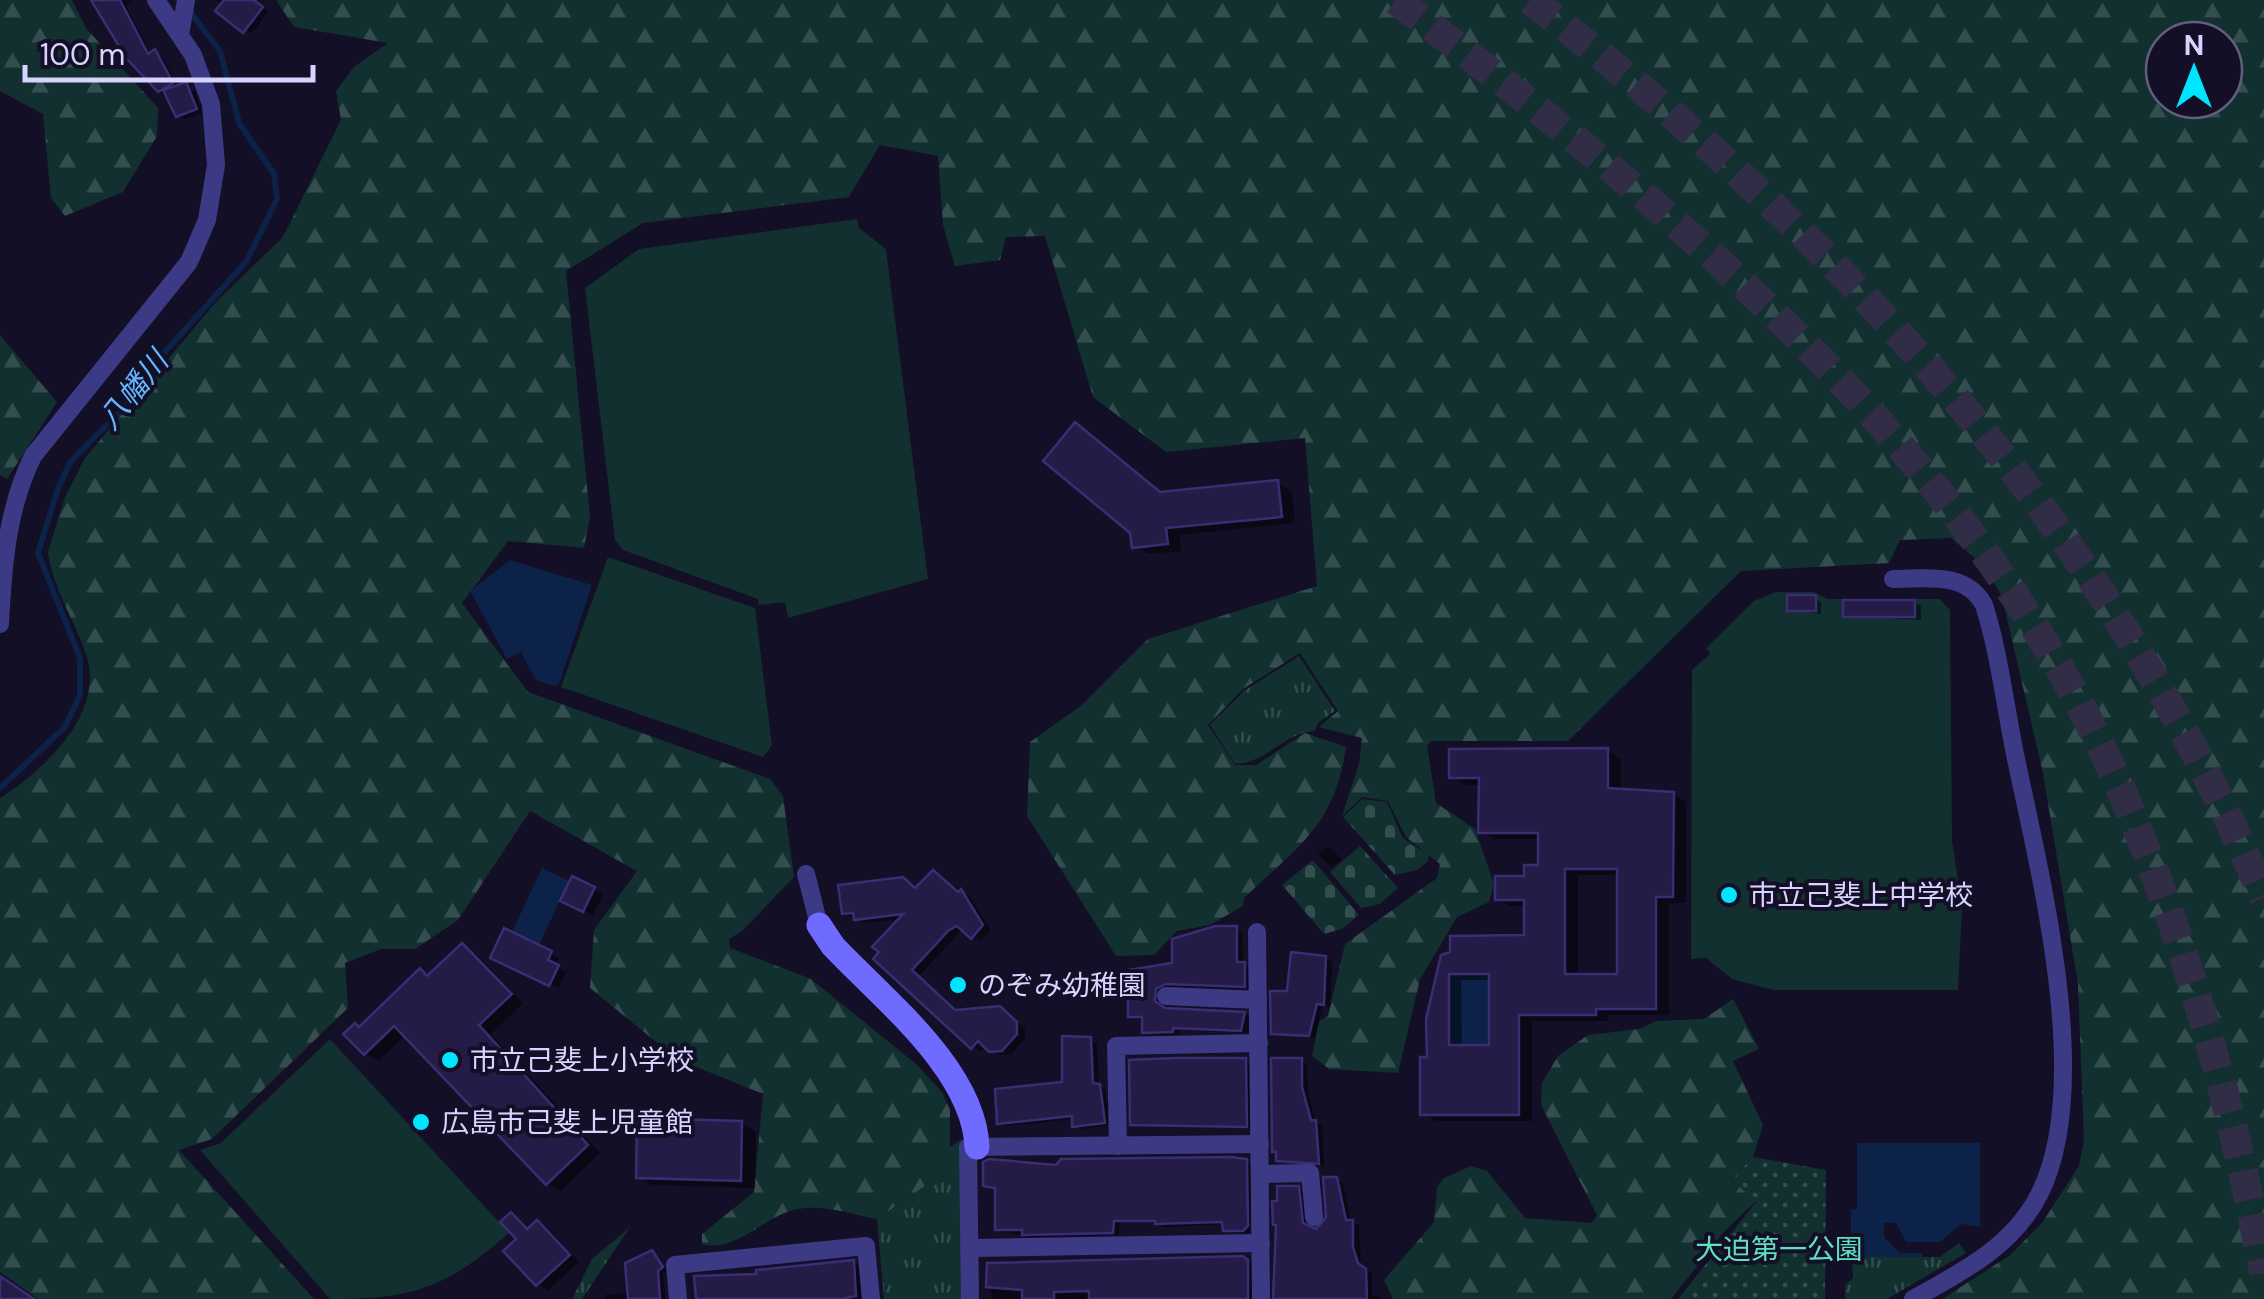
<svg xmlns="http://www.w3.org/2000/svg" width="2264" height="1299" viewBox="0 0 2264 1299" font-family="'DM Sans','Noto Sans JP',sans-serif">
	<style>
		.grass { fill: url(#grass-tufts) }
		.forest { fill: url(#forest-firs); fill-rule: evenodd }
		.cemetery { fill: url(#cemetery-stones) }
		.park { fill: url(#park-dots) }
		.pitch { fill: #12302f }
		.water { fill: #0c2248 }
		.shadow { fill: #0007; fill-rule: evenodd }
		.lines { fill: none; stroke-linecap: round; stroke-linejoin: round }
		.stream { stroke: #0c2248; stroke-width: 6 }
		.building { fill: #241b47; stroke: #3b2d73; stroke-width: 2.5; fill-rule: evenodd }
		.highway-tunnel { stroke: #312d47; stroke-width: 30; stroke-dasharray: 30 15; stroke-linecap: butt }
		.street { stroke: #3d3a85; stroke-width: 18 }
		.secondary { stroke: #6f6bff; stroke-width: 25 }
		.poi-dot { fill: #00e5ff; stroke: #130f26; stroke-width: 4 }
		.labels { text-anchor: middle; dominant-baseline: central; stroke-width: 8; stroke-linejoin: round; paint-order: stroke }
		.poi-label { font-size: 28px; fill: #d9d4ff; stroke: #130f26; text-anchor: start }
		.park-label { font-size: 28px; fill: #5fe0c0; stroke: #130f26 }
		.water-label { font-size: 30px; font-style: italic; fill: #62b6ff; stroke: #130f26 }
	</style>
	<defs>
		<pattern id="grass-tufts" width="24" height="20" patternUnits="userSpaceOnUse" patternTransform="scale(2.5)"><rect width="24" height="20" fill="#12302f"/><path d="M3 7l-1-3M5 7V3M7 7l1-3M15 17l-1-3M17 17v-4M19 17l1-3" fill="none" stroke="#344d4e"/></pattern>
		<pattern id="forest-firs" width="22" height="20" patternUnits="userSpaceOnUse" patternTransform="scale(2.5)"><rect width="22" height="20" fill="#12302f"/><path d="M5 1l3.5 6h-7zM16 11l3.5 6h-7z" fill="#344d4e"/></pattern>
		<pattern id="cemetery-stones" width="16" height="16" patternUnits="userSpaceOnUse" patternTransform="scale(2.5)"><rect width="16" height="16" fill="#12302f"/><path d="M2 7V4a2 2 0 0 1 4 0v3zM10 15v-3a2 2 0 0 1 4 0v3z" fill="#344d4e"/></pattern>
		<pattern id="park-dots" width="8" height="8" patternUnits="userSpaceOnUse" patternTransform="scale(2.5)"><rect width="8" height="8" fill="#12302f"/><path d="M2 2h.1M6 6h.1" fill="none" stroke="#344d4e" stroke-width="1.8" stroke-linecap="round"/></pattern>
	</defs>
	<rect width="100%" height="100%" fill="#130f26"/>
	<g class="grass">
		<path d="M1299 656 1335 711 1318 723 1315 731C1285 732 1267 763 1235 764L1210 725 1244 691Z"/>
		<path d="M962 1139 963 1299H884L877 1219 925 1186 950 1147Z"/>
		<path d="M630 1227 582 1299H572L592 1259Z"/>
		<path d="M1959 1243 1966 1253 1887 1299H1845V1285L1853 1278 1852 1257H1940Z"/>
	</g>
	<g class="forest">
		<path d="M0 0H72L86 28 158 108 157 136 123 192 65 216 51 198 43 114 0 91Z"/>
		<path d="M276 0H2264V1299H1942L2009 1256 2042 1223 2079 1166 2084 1140 2078 984 2043 773 2002 597 1985 567 1951 538 1900 540 1889 563 1741 571 1568 741H1432L1427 745 1436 803 1475 829 1494 884 1489 902 1457 917 1420 979 1398 1073 1329 1069 1312 1056 1319 1021 1328 1016 1345 944 1437 878 1440 864 1406 837 1388 801 1362 797 1342 816 1359 764 1362 738 1319 727 1338 711 1300 653 1243 689 1208 725 1235 765H1256L1305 733 1346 747C1335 826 1298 846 1244 898L1243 906 1210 925 1177 931 1154 955 1116 956 1027 816 1030 742 1081 706 1148 639 1317 586 1305 438 1166 452 1093 397 1045 236 1006 237 1000 260 955 266 943 225 938 156 880 145 849 197 643 223 566 271 590 517 584 548 508 541 462 603 528 692 770 779 783 796 794 877 742 931 729 939 730 948 811 979 916 1064 942 1092 950 1110V1147L925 1186 877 1219C852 1214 823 1204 798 1209 766 1214 736 1254 702 1244V1234L754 1192 763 1094 677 1059 590 988 594 930 637 871 530 811 458 920 415 949H381L345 963 348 1008 212 1139 179 1150 314 1299H38L0 1272V798C45 770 106 712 86 654 75 621 52 587 48 552L65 497 85 458 215 303 283 237 341 120 336 91 354 67 388 43 294 27ZM2164 40H2224V100H2164Z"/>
		<path d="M0 335 57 402 7 479 0 475Z"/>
		<path d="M1733 999 1759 1049 1733 1061 1763 1125 1753 1157 1732 1180 1756 1201 1725 1231 1671 1299H1393L1384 1280 1434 1222 1437 1187 1444 1178 1471 1166 1487 1171 1525 1218 1592 1223 1597 1215 1541 1105 1542 1083 1558 1056 1588 1035 1639 1029 1657 1021 1704 1019Z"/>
	</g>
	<g class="cemetery">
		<path d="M1362 799 1387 802 1403 838 1429 855 1428 861 1417 870 1395 875 1343 817Z"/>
		<path d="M1360 846 1398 888 1380 904 1361 908 1330 872Z"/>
		<path d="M1313 860 1359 915 1342 929 1324 934 1282 885Z"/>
	</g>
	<path class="park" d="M1753 1157 1826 1170 1825 1299H1678L1756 1202 1732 1180Z"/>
	<g class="pitch">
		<path d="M857 219 859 228 886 249 928 579 788 618 785 602 759 605 758 599 623 550 615 540 585 288 639 249Z"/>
		<path d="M608 557 755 608 772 745 763 757 561 687Z"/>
		<path d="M1776 592H1813L1828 599H1940L1950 610 1952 840 1962 906 1958 990H1773L1732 979 1706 958 1691 959 1692 670 1710 654 1706 648 1754 601Z"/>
		<path d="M330 1039 509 1233C446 1288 414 1299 330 1299L200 1150 221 1143Z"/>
	</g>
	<g class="water">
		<path d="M510 560 592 585 559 684 554 686 536 680 521 652 507 659 470 591Z"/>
		<path d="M542 868 569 881 539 945 512 932Z"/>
		<rect x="1449" y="974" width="40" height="71"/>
		<path d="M1857 1143H1980V1227L1961 1224 1940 1242H1906L1896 1223H1884V1237L1900 1253H1923V1257H1857V1233H1851V1209H1857Z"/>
	</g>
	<g class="shadow">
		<path d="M93 0H133L126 6 151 55 162 56 179 89 195 91 202 113 185 119 178 115Z"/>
		<path d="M216 0H252L268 12 251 34Z"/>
		<path d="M1075 425 1163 494 1278 483 1292 491 1295 523 1179 535 1181 551 1148 554 1134 546 1132 531Z"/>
		<path d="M1815 598 1821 602V614L1790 610Z"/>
		<path d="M1914 602 1921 606V620L1845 616Z"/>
		<path d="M1608 751 1621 759V791L1673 794 1686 802V903H1669V1015H1608V1021H1532V1121H1436L1423 1113 1444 957 1526 938V906H1511L1497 899 1540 867V839H1494L1481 831V785H1465L1452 777ZM1578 875H1620V977H1578ZM1461 980H1491L1492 1048H1462Z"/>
		<path d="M1328 846 1342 859 1332 867 1318 854Z"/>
		<path d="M933 873 970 897 991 931 981 941 965 930 958 934 919 976 958 1012 1009 1014 1025 1029V1039L1011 1055H1000L986 1046 981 1051 972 1047 876 958 902 919 865 923 844 913 903 879 917 889Z"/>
		<path d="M594 889 603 894 593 915 572 905Z"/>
		<path d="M1236 928 1242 932 1243 964 1251 968V989L1173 986 1162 992 1159 1002 1168 1011 1245 1014 1251 1018 1248 1033 1179 1030V1035H1151L1144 1032V1019L1131 1016 1175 966Z"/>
		<path d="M462 946 476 954 523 1003 491 1034 600 1153 561 1191 547 1183 405 1035 379 1061 365 1053 360 1029 420 972 430 977Z"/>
		<path d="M551 954 559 958 555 966 566 972 559 988 502 962Z"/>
		<path d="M1325 958 1332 962 1330 1007 1323 1006 1315 1038 1273 1033 1289 993Z"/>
		<path d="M1090 1040 1097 1043 1099 1086 1106 1090V1102L1110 1104 1111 1125 1081 1129 1074 1125V1119L1006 1126 999 1122 1064 1084Z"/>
		<path d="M1245 1061 1252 1065V1129L1133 1123Z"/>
		<path d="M1301 1061 1307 1065 1308 1092 1316 1123 1322 1126 1324 1166 1279 1160Z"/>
		<path d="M742 1124 756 1132 755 1188 652 1185 638 1177Z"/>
		<path d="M1246 1161 1253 1165 1250 1233H1232L1225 1224 1164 1227 1158 1223H1120L1119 1235 1031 1237 1004 1232 998 1229V1189L986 1184 1057 1167Z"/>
		<path d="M1336 1179 1343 1183 1351 1221 1359 1226 1361 1264 1372 1274V1295L1384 1299H1276L1298 1188 1304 1192 1309 1229 1317 1232 1329 1218Z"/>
		<path d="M512 1215 530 1230 537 1223 548 1229 579 1262 548 1290 538 1284Z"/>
		<path d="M652 1253 667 1271 663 1275 666 1299H606L605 1295 630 1293Z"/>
		<path d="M1243 1258 1254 1266 1255 1299H992L989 1265Z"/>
		<path d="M853 1262 859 1266 862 1299H698L759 1276Z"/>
	</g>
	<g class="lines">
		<path class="stream" d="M0 788 65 727 80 695V658L38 553 58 488 71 461 137 395 162 355 246 262 277 199 274 174 239 123 220 51 188 9"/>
	</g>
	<g class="building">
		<path d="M91 0H120L148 54 155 49 173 83 158 92 126 58Z"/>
		<path d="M224 0H254L263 7 243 33 215 11Z"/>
		<path d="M186 82 197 109 176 117 163 90Z"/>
		<path d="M1075 422 1160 492 1278 480 1282 517 1166 528 1168 544 1132 548 1130 533 1043 461Z"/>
		<rect x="1787" y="595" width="29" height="16"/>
		<rect x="1843" y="600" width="72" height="17"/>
		<path d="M1608 748V788L1674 792 1673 897H1656V1009H1596V1015H1519V1115H1420V1057H1427L1426 1019 1441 955 1450 952V936L1524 935V900H1495V876H1524V865H1538V833H1478L1479 778H1449V749ZM1565 869H1617V974H1565ZM1449 974H1489V1045H1449Z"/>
		<path d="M933 870 958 892 961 889 983 925 971 939 957 926 949 930 912 970 955 1010 1000 1006 1017 1022V1034L1002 1051 989 1052 978 1041 971 1049 873 959 879 952 872 947 903 914 854 920 853 913 842 914 838 885 903 877 915 888Z"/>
		<path d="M572 876 595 887 583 912 560 901Z"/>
		<path d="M1215 926H1237V962H1245V987L1166 984 1156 989 1155 1001 1165 1008 1245 1012 1241 1031 1173 1028V1032L1142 1033V1017H1128V970L1172 963V939Z"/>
		<path d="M504 928 552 951 548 960 559 965 549 986 490 958Z"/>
		<path d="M462 943 512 994 479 1025 588 1145 546 1185 394 1026 364 1055 343 1034 355 1023 359 1027 420 968 427 976Z"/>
		<path d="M1291 952 1326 956 1324 1005 1317 1004 1309 1036 1271 1034 1270 991H1287Z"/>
		<path d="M1062 1036 1091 1037 1093 1083 1100 1084 1105 1123 1072 1127V1116L997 1124 995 1089 1062 1082Z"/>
		<path d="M1175 1058H1246L1247 1127 1130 1125 1129 1060Z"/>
		<path d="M1271 1058H1302V1087L1311 1120H1316L1319 1164 1276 1161V1152H1272Z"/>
		<path d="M637 1118 742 1121 741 1181 636 1178Z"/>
		<path d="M1231 1157 1247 1159 1248 1226 1243 1231H1223L1222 1222 1155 1224V1221H1114L1113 1233 1022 1235V1230H995V1188L983 1186V1162L989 1159 1056 1165 1061 1159Z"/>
		<path d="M1323 1177H1337L1346 1220H1353V1247L1358 1263 1366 1269 1367 1299H1273L1276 1225H1273L1272 1201H1277V1186H1299L1303 1223 1316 1229 1326 1217Z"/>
		<path d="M511 1212 527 1229 537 1220 570 1255 536 1286 503 1251 516 1239 500 1222Z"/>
		<path d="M652 1250 663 1267 658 1271 660 1299H628L625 1263Z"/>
		<path d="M1243 1256 1248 1260V1299H1089V1291L1054 1292V1299H1022V1290L986 1287 987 1263Z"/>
		<path d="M854 1260 856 1296 842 1299H696L694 1276 756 1274V1270Z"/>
		<path d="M0 1276 34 1299H0Z"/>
	</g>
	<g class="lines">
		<g class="highway-tunnel">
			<path d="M1396 0C1681 215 1976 455 2122 792 2188 945 2233 1110 2264 1273"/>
			<path d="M1530 0C1845 239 2110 531 2264 898"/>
		</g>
		<g class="street">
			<path d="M180 35 186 0"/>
			<path d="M1893 579C1926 579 1966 571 1984 605 1999 652 2005 705 2015 754 2039 871 2095 1085 2039 1195 2012 1247 1962 1272 1913 1299"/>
			<path d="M0 624C3 565 7 509 33 456L189 262 207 220 216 165 211 104 193 55 156 0"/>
			<path d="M806 874 819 925"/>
			<path d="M1257 932 1261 1299"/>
			<path d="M1166 996 1258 1000"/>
			<path d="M1118 1146 1116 1046 1259 1043"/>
			<path d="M1260 1174 1310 1173 1314 1217"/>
			<path d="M969 1248 1261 1243"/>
			<path d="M678 1299 675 1265 866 1246 871 1299"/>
			<path d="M970 1299 968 1147 1260 1144"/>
		</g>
		<path class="secondary" d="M819 925 833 946C884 1000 974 1070 977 1147"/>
	</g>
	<g class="poi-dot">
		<circle cx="1729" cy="895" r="10"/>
		<circle cx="958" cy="985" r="10"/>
		<circle cx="450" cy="1060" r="10"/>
		<circle cx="421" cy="1122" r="10"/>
	</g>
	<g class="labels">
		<g class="poi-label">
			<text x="1749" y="895">市立己斐上中学校</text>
			<text x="978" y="985">のぞみ幼稚園</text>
			<text x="470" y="1060">市立己斐上小学校</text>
			<text x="441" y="1122">広島市己斐上児童館</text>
		</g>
		<g class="park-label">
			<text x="1779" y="1249">大迫第一公園</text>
		</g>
		<g class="water-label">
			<text transform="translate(133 390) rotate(-51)">八幡川</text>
		</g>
	</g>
	<g transform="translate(2194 70)"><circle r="48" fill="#130f26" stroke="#625e7d" stroke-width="2.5"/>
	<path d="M0-8L18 38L0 25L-18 38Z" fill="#00e5ff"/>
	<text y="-15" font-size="28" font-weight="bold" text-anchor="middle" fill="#d9d4ff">N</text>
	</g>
	<path d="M25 65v15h288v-15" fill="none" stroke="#d9d4ff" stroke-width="5"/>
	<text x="40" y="65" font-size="30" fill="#d9d4ff" stroke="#130f26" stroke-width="8" paint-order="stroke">100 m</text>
</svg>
